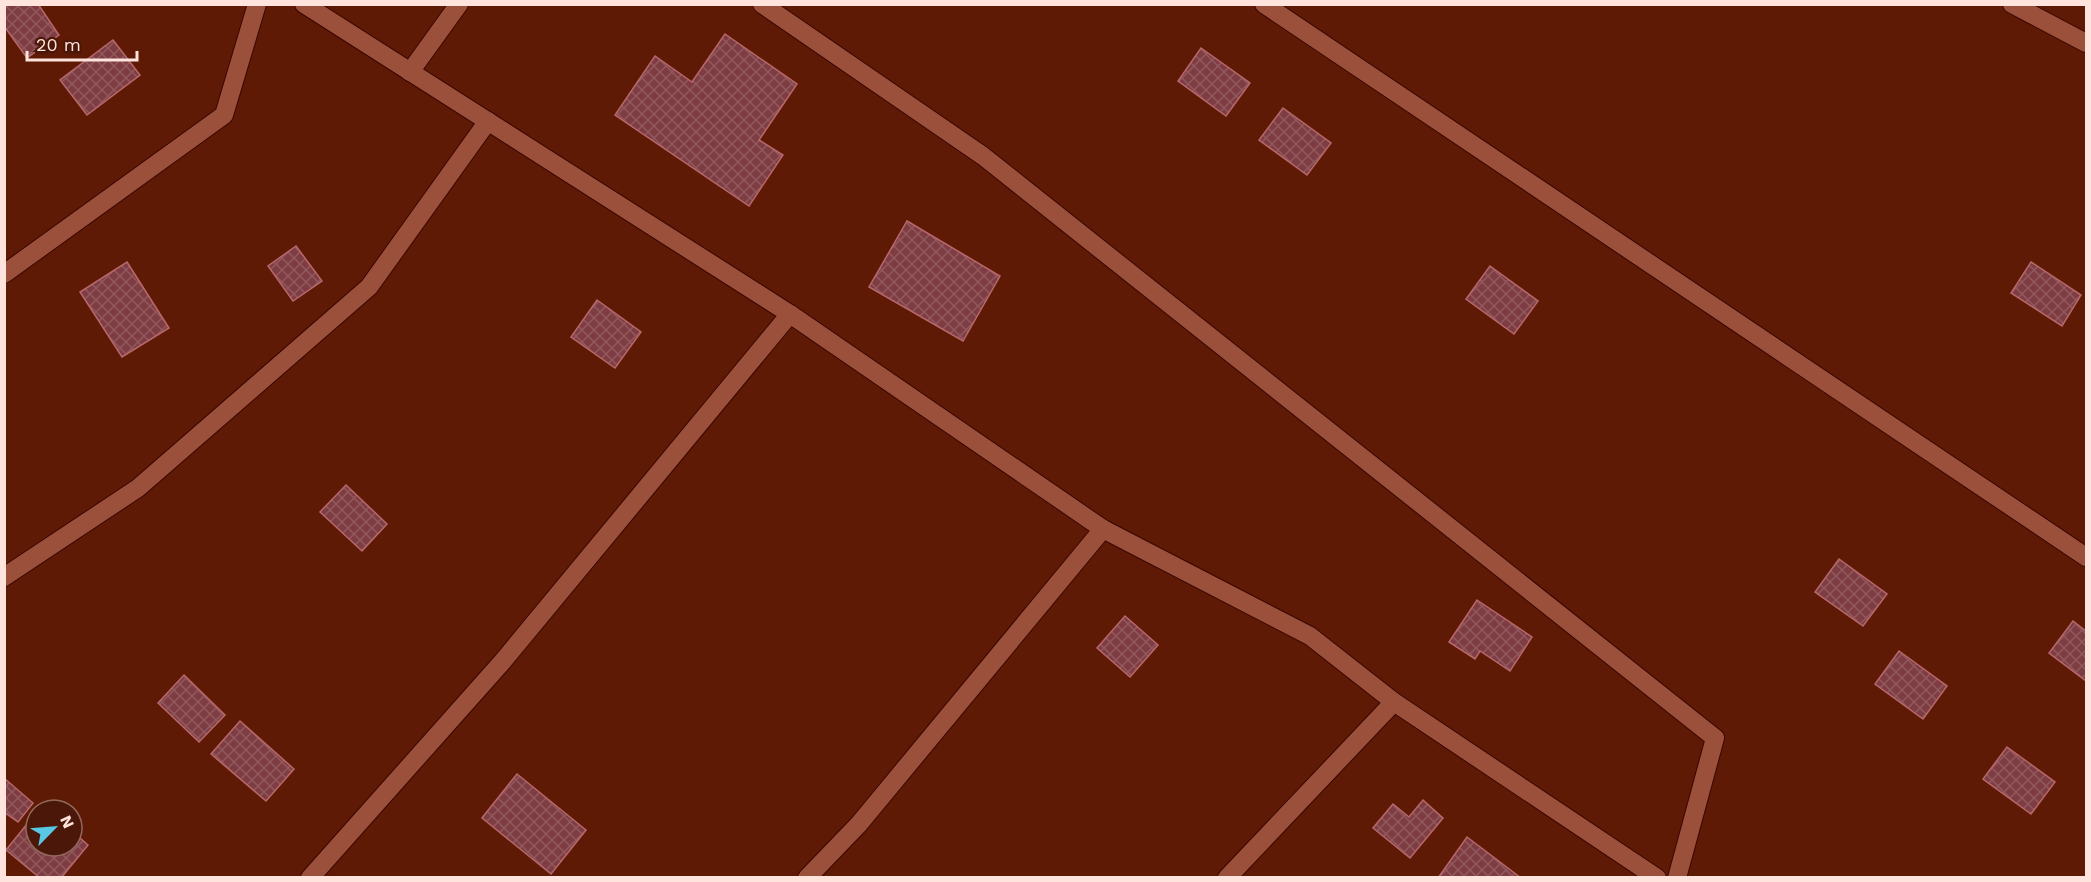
<svg xmlns="http://www.w3.org/2000/svg" width="2091" height="882" viewBox="0 0 2091 882" font-family="'Work Sans',sans-serif">
	<style>
		.building { fill: url(#building-cross-hatch); stroke: #b8686c; stroke-width: 1.5 }
		.lines { fill: none; stroke-linecap: round; stroke-linejoin: round }
		.street-casing { stroke: #3a0600; stroke-width: 20 }
		.secondary-casing { stroke: #3a0600; stroke-width: 20 }
		.street { stroke: #9a503b; stroke-width: 18 }
		.secondary { stroke: #9a503b; stroke-width: 18 }
	</style>
	<defs>
		<pattern id="building-cross-hatch" width="8" height="8" patternUnits="userSpaceOnUse" patternTransform="scale(1.5)"><rect width="8" height="8" fill="#7e3d42"/><path d="M0 0l8 8M0 8l8-8" fill="none" stroke="#91595d"/></pattern>
	</defs>
	<rect width="100%" height="100%" fill="#5e1a05"/>
	<g class="building">
		<path d="M4 4H38L59 35 27 58 4 26Z"/>
		<path d="M725 34 797 84 759 140 783 155 749 206 615 115 655 56 692 82Z"/>
		<path d="M113 40 140 75 87 115 60 80Z"/>
		<path d="M1201 48 1250 83 1226 116 1178 81Z"/>
		<path d="M1283 108 1331 143 1307 175 1259 140Z"/>
		<path d="M907 221 1000 276 963 341 869 287Z"/>
		<path d="M296 246 322 281 293 301 268 266Z"/>
		<path d="M127 262 169 328 122 357 80 292Z"/>
		<path d="M2031 262 2081 295 2062 326 2011 293Z"/>
		<path d="M1490 266 1538 301 1514 334 1466 299Z"/>
		<path d="M597 300 641 332 615 368 571 337Z"/>
		<path d="M346 485 387 524 362 551 320 512Z"/>
		<path d="M1839 559 1887 594 1863 626 1815 592Z"/>
		<path d="M1477 600 1532 637 1510 671 1480 651 1475 659 1449 642Z"/>
		<path d="M1125 616 1158 645 1130 677 1097 648Z"/>
		<path d="M2073 621 2086 631V681L2049 653Z"/>
		<path d="M1899 651 1947 686 1923 719 1875 684Z"/>
		<path d="M184 675 225 715 199 742 158 703Z"/>
		<path d="M240 721 294 769 266 801 211 754Z"/>
		<path d="M2007 747 2055 782 2031 814 1983 779Z"/>
		<path d="M517 774 586 830 551 874 482 818Z"/>
		<path d="M4 778 33 803 18 822 4 812Z"/>
		<path d="M1423 800 1443 818 1410 858 1373 828 1393 804 1409 817Z"/>
		<path d="M36 813V846H72V831L88 845 61 878H40L6 850Z"/>
		<path d="M1467 837 1521 878H1438Z"/>
	</g>
	<g class="lines">
		<g class="street-casing">
			<g id="street">
				<path d="M762 4 983 156 1715 738 1677 878"/>
				<path d="M1264 4 2086 557"/>
				<path d="M2012 4 2086 43"/>
				<path d="M410 72 459 4"/>
				<path d="M4 274 224 115 257 4"/>
				<path d="M4 577 138 488 369 287 488 121"/>
				<path d="M310 878 503 661 790 314"/>
				<path d="M807 878 859 824 1103 529"/>
				<path d="M1227 878 1394 702"/>
			</g>
		</g>
		<g class="secondary-casing">
			<path id="secondary" d="M304 4 790 314 1103 529 1310 636 1394 702 1657 878"/>
		</g>
		<use href="#street" class="street"/>
		<use href="#secondary" class="secondary"/>
	</g>
	<rect width="2091" height="882" fill="none" stroke="#fee4dc" stroke-width="12"/>
	<g transform="translate(54 828) rotate(65)"><circle r="28" fill="#4b1708" stroke="#93695d" stroke-width="1.5"/>
	<path d="M0-4.5L10 22L0 15L-10 22Z" fill="#59c8e4"/>
	<text y="-9" font-size="16" font-weight="bold" text-anchor="middle" fill="#fee4dc">N</text>
	</g>
	<path d="M27 51v9h110v-9" fill="none" stroke="#fee4dc" stroke-width="3"/>
	<text x="36" y="51" font-size="18" fill="#fee4dc" stroke="#4b1708" stroke-width="4.5" paint-order="stroke">20 m</text>
</svg>
